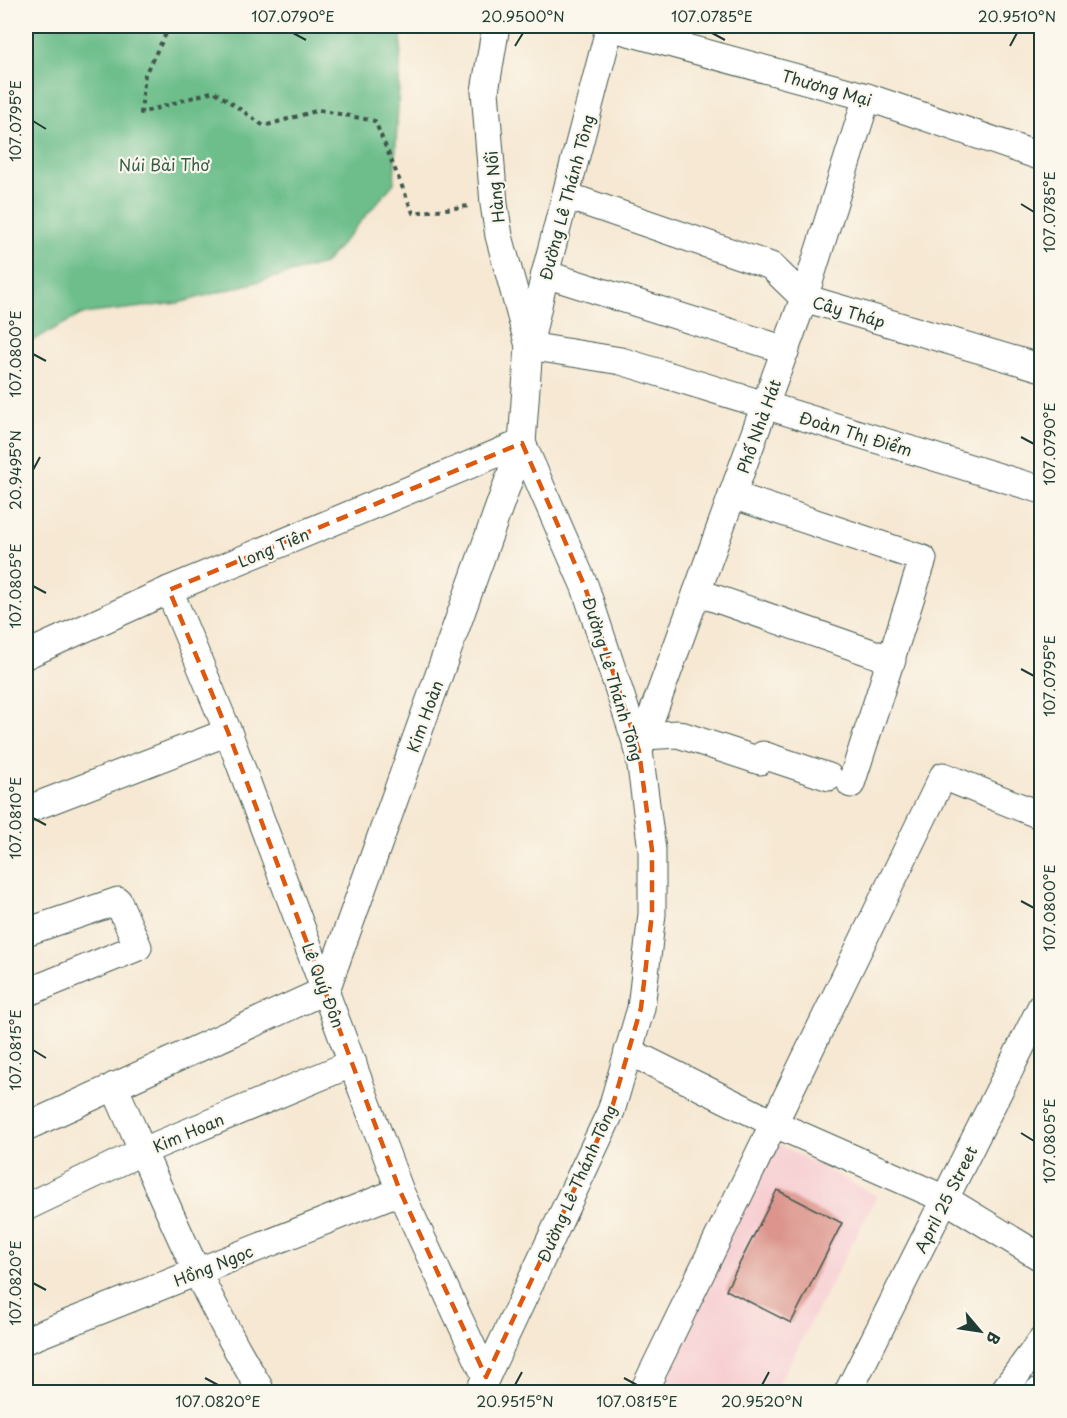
<svg xmlns="http://www.w3.org/2000/svg" width="1067" height="1418" viewBox="0 0 1067 1418" font-family="'Playpen Sans',sans-serif">
	<style>
		.built { fill: #f7cfd3 }
		.forest { fill: #6dbe8b; stroke: #467e60; stroke-width: 1.5 }
		.building { fill: #dc948c }
		.lines { fill: none; stroke-linecap: round; stroke-linejoin: round }
		.minor-casing { stroke: #3f574c; stroke-width: 29 }
		.path { stroke: #3f574c; stroke-width: 4; stroke-dasharray: 4.5 4.5; stroke-linecap: butt }
		.minor { stroke: #fff; stroke-width: 27 }
		.marked { fill: none; stroke: #de580e; stroke-width: 4.5; stroke-dasharray: 12 8; stroke-linejoin: round }
		.ticks { fill: none; stroke: #1f3d34; stroke-width: 2 }
		.labels { text-anchor: middle; dominant-baseline: central; stroke-width: 4.5; stroke-linejoin: round; paint-order: stroke }
		.street-label { font-size: 16px; fill: #1f3d34; stroke: #fbf7ec }
		.park-label { font-size: 16px; fill: #345e4b; stroke: #fbf7ec }
		.neatline { fill: none; stroke: #1f3d34; stroke-width: 2 }
		.ticks-label { font-size: 15px; text-anchor: middle; fill: #1f3d34 }
	</style>
	<rect width="100%" height="100%" fill="#fbf7ec"/>
	<filter id="ink" filterUnits="userSpaceOnUse"><feTurbulence type="fractalNoise" baseFrequency=".0167" numOctaves="2"/><feDisplacementMap in="SourceGraphic" scale="12" xChannelSelector="R" yChannelSelector="G"/><feConvolveMatrix kernelMatrix="1 2 1 2 8 2 1 2 1" color-interpolation-filters="sRGB"/></filter>
	<filter id="wash" filterUnits="userSpaceOnUse"><feTurbulence type="fractalNoise" baseFrequency=".008" numOctaves="4" result="noise"/><feDisplacementMap in="SourceGraphic" scale="24" xChannelSelector="R" yChannelSelector="G"/><feGaussianBlur stdDeviation="1.35" result="paint"/><feColorMatrix in="noise" values="0 0 0 0 0 0 0 0 0 0 0 0 0 0 0 0 0 1.4 0 .05"/><feComposite in="paint" operator="in"/></filter>
	<g filter="url(#wash)">
		<rect width="100%" height="100%" fill="#f6e8d3"/>
		<path class="built" d="M778 1144 877 1196 774 1392H662L652 1387Z"/>
		<path class="forest" d="M26 26H402L394 183 324 264 178 303 82 314 26 344Z"/>
		<g id="blocks">
			<path class="building" d="M777 1190 842 1223 791 1323 726 1290Z"/>
		</g>
	</g>
	<g filter="url(#ink)">
		<use href="#blocks" fill-opacity="0" stroke="#3f574c" stroke-width="1.5"/>
		<g class="lines">
			<g class="minor-casing">
				<g id="minor">
					<path d="M496 26 485 91 494 204 499 236 529 346 621 361 1042 490"/>
					<path d="M610 27 867 97 1042 157"/>
					<path d="M567 196 771 266 804 298 1042 368"/>
					<path d="M545 274 786 350"/>
					<path d="M732 495 923 559 851 784"/>
					<path d="M169 590 228 732 400 1191 486 1377"/>
					<path d="M697 592 892 660"/>
					<path d="M26 655 169 590 522 443"/>
					<path d="M644 736 678 734 760 761 763 755 829 777"/>
					<path d="M639 751 804 298 867 97"/>
					<path d="M26 810 228 732"/>
					<path d="M26 932 118 901 138 947 26 993"/>
					<path d="M628 1051 775 1124 945 1199 1042 1258"/>
					<path d="M114 1086C159 1188 201 1292 259 1387"/>
					<path d="M26 1127 326 990 522 443"/>
					<path d="M26 1207 143 1151 353 1063"/>
					<path d="M26 1340 400 1191"/>
					<path d="M479 1392 611 1111 641 1008 652 914V850L639 751 585 587 522 443 529 346 545 274 610 26"/>
					<path d="M643 1392 943 776 1042 816"/>
					<path d="M848 1392 1042 1005"/>
					<path d="M1003 1392 1042 1340"/>
					<path d="M1037 1392 1042 1391"/>
				</g>
			</g>
			<path class="path" d="M170 26 145 74 141 113 214 91 264 126 319 110 375 121 413 213 470 206"/>
			<use href="#minor" class="minor"/>
		</g>
	</g>
	<path class="marked" d="M522 443 585 587 639 751 652 850V914L641 1008 611 1111 486 1377 400 1191 228 732 169 590Z"/>
	<path class="ticks" d="M293 33 306 40M712 33 725 40M515 46 523 33M1010 46 1017 33M33 121 46 129M1021 204 1034 212M33 354 46 361M1021 437 1034 444M33 470 40 457M33 586 46 593M1021 669 1034 676M33 818 46 825M1021 901 1034 908M33 1050 46 1058M1021 1133 1034 1141M33 1283 46 1290M205 1378 218 1385M624 1378 637 1385M515 1385 522 1372M762 1385 769 1372"/>
	<g class="labels">
		<g class="street-label">
			<text transform="translate(827 87) rotate(16)">Thương Mại</text>
			<text transform="translate(494 187) rotate(-96)">Hàng Nồi</text>
			<text transform="translate(566 197) rotate(-75)">Đường Lê Thánh Tông</text>
			<text transform="translate(849 311) rotate(16)">Cây Tháp</text>
			<text transform="translate(758 426) rotate(-70)">Phố Nhà Hát</text>
			<text transform="translate(856 433) rotate(17)">Đoàn Thị Điểm</text>
			<text transform="translate(273 547) rotate(-23)">Long Tiên</text>
			<text transform="translate(614 679) rotate(73)">Đường Lê Thánh Tông</text>
			<text transform="translate(424 716) rotate(-70)">Kim Hoàn</text>
			<text transform="translate(324 985) rotate(69)">Lê Quý Đôn</text>
			<text transform="translate(188 1132) rotate(-23)">Kim Hoan</text>
			<text transform="translate(576 1183) rotate(-66)">Đường Lê Thánh Tông</text>
			<text transform="translate(945 1199) rotate(-63)">April 25 Street</text>
			<text transform="translate(213 1265) rotate(-22)">Hồng Ngọc</text>
		</g>
		<g class="park-label">
			<text x="164" y="164">Núi Bài Thơ</text>
		</g>
	</g>
	<rect width="1067" height="1418" fill="none" stroke="#fbf7ec" stroke-width="66"/>
	<g transform="translate(980 1331) rotate(119)" stroke="#fbf7ec" stroke-width="4.5" paint-order="stroke">
	<path d="M0-4.5L10 22L0 15L-10 22Z" fill="#1f3d34"/>
	<text y="-9" font-size="16" font-weight="bold" text-anchor="middle" fill="#1f3d34">B</text>
	</g>
	<rect x="33" y="33" width="1001" height="1352" class="neatline"/>
	<g class="ticks-label">
		<text x="293" y="22">107.0790°E</text>
		<text x="523" y="22">20.9500°N</text>
		<text x="712" y="22">107.0785°E</text>
		<text x="1017" y="22">20.9510°N</text>
		<text transform="translate(16 121) rotate(-90)" y="5">107.0795°E</text>
		<text transform="translate(1050 212) rotate(-90)" y="5">107.0785°E</text>
		<text transform="translate(16 354) rotate(-90)" y="5">107.0800°E</text>
		<text transform="translate(1050 444) rotate(-90)" y="5">107.0790°E</text>
		<text transform="translate(16 470) rotate(-90)" y="5">20.9495°N</text>
		<text transform="translate(16 586) rotate(-90)" y="5">107.0805°E</text>
		<text transform="translate(1050 676) rotate(-90)" y="5">107.0795°E</text>
		<text transform="translate(16 818) rotate(-90)" y="5">107.0810°E</text>
		<text transform="translate(1050 908) rotate(-90)" y="5">107.0800°E</text>
		<text transform="translate(16 1050) rotate(-90)" y="5">107.0815°E</text>
		<text transform="translate(1050 1141) rotate(-90)" y="5">107.0805°E</text>
		<text transform="translate(16 1283) rotate(-90)" y="5">107.0820°E</text>
		<text x="218" y="1407">107.0820°E</text>
		<text x="515" y="1407">20.9515°N</text>
		<text x="637" y="1407">107.0815°E</text>
		<text x="762" y="1407">20.9520°N</text>
	</g>
</svg>
